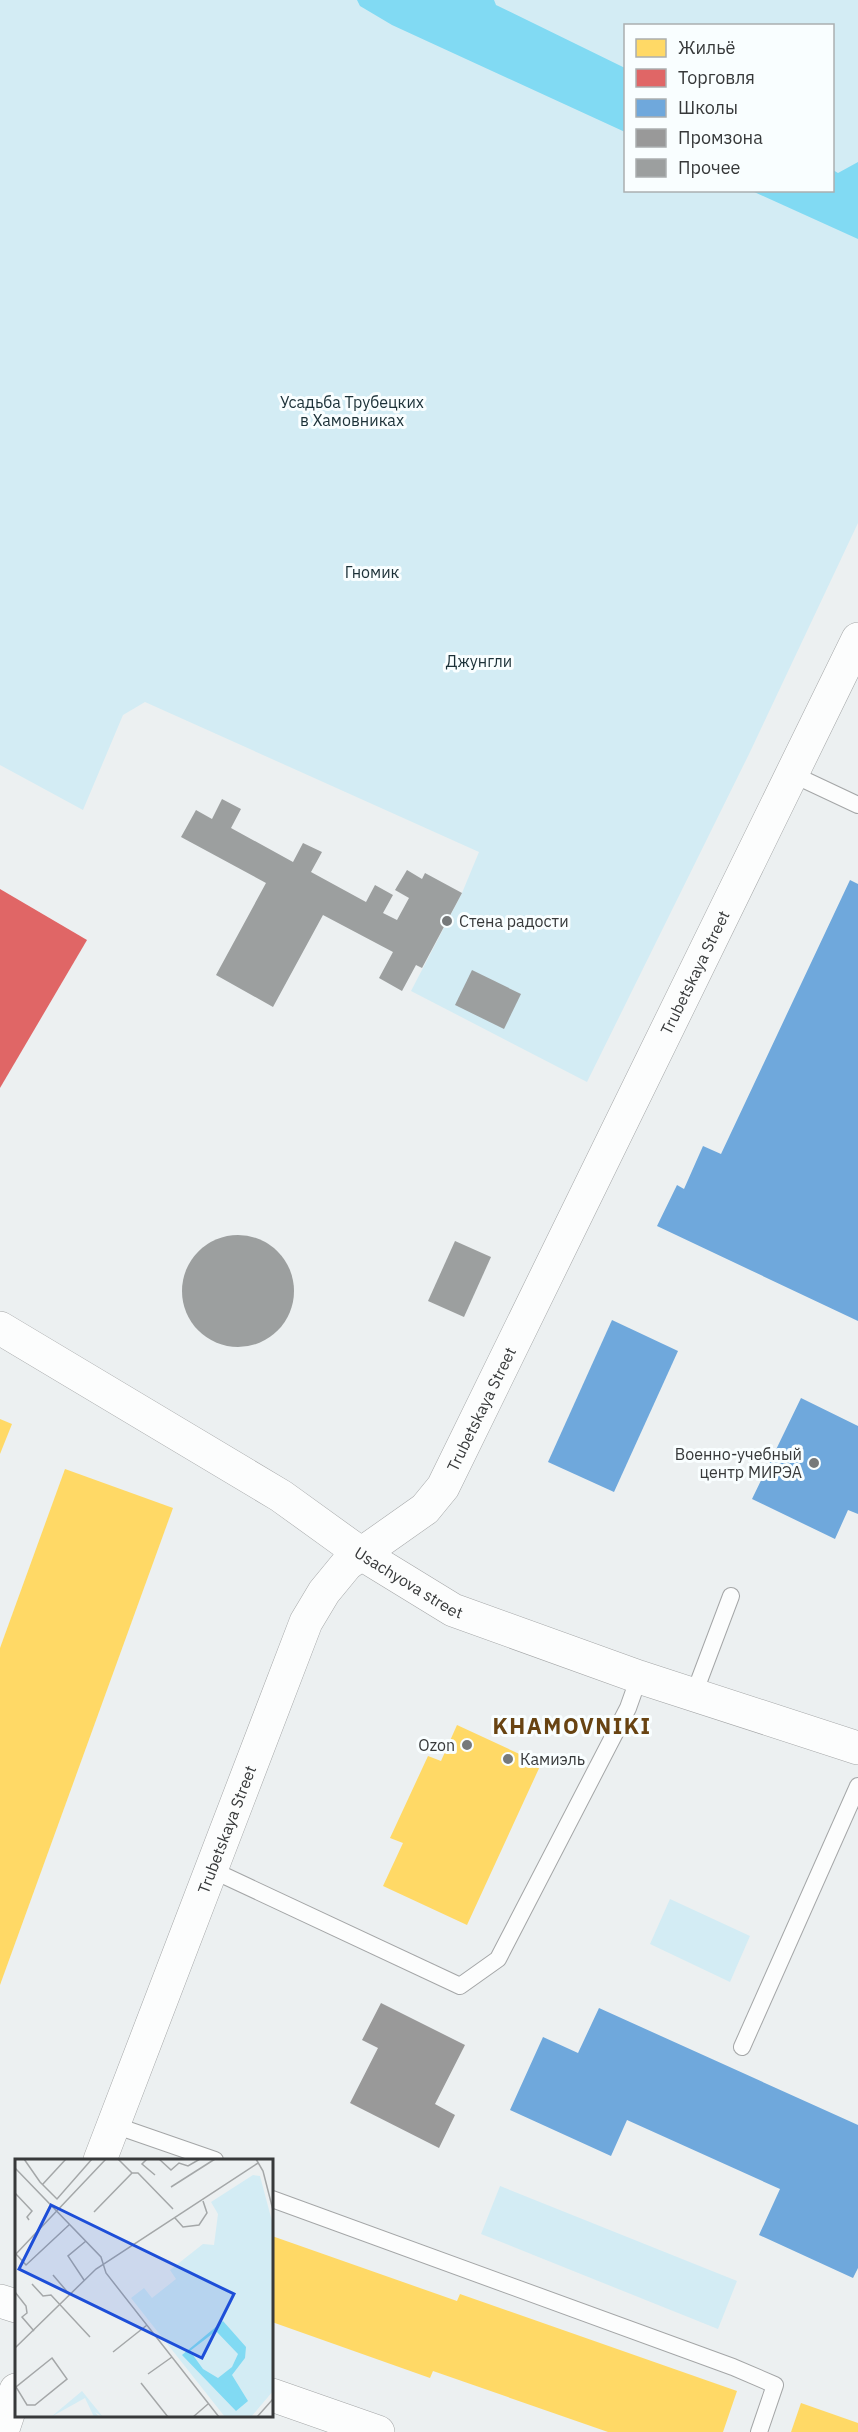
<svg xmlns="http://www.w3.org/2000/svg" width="858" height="2432" viewBox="0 0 858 2432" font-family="'IBM Plex Sans',sans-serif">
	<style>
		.green { fill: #d3ecf4; fill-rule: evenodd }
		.water { fill: #81daf3 }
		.homes { fill: #ffd966 }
		.shops { fill: #e06666 }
		.schools { fill: #6fa8dc }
		.industry { fill: #999 }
		.building { fill: #9c9f9f }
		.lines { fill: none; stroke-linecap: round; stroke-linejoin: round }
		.lane-casing { stroke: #a4a6a7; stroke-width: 18 }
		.street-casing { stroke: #a4a6a7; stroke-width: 34 }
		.secondary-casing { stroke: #a4a6a7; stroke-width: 34 }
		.lane { stroke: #fcfdfd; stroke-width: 16 }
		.street { stroke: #fcfdfd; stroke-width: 33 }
		.secondary { stroke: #fcfdfd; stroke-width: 33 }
		.poi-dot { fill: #76797a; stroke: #f9feff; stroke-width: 2 }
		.labels { text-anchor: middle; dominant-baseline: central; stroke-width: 6; stroke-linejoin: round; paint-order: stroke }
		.park-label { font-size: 16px; fill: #1b3037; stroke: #f9feff }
		.poi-label { font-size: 16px; fill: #37393a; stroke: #f9feff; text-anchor: start }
		.street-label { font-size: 16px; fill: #37393a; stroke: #f9feff }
		.district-label { font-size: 22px; font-weight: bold; letter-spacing: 1.5px; fill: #684312; stroke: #f9feff }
		.inset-road { fill: none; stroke: #a4a7a8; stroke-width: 1.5 }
		.view { fill: #1d4ed8; fill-opacity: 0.15; stroke: #1d4ed8; stroke-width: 3 }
		.inset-edge { fill: none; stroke: #37393a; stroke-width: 3 }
	</style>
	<rect width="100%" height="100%" fill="#ecf0f1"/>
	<g class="green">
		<path d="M0 0H858V523L750 752 587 1082 411 991 462 893 479 852 145 702 123 715 83 810 0 765ZM626 26H832V190H626Z"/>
		<path d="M670 1899 750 1936 730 1982 650 1944Z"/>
		<path d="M500 2186 737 2281 718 2329 481 2234Z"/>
	</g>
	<g class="water">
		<path d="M357 0H494L496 5 625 68V132L392 25 360 6Z"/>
		<path d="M858 162V239L752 191 832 190 833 170 838 173Z"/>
	</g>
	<g class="homes">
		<path d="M0 1419 12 1424 0 1454Z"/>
		<path d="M65 1469 173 1508 0 1985V1648Z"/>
		<path d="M457 1725 541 1764 467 1925 383 1886 403 1843 390 1838 428 1756 441 1761Z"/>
		<path d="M272 2236 457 2301 460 2294 737 2391 723 2432H608L433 2371 430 2378 272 2322Z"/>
		<path d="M801 2403 858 2423V2432H791Z"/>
	</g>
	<path class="shops" d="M0 889 87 940 0 1088Z"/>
	<g class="schools">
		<path d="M850 880 858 884V1321L657 1226 677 1185 684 1189 703 1146 721 1154Z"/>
		<path d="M612 1320 678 1351 614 1492 548 1462Z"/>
		<path d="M801 1398 858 1426V1514L848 1510 835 1539 752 1499Z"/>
		<path d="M599 2008 858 2125V2268L853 2278 759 2235 780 2189 627 2120 611 2156 510 2110 543 2037 578 2053Z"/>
	</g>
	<path class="industry" d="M381 2003 465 2045 435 2104 455 2115 439 2148 350 2103 378 2048 362 2040Z"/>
	<g class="building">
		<path d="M222 799 241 809 231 828 293 862 303 843 322 852 311 872 366 902 375 885 393 895 383 913 397 920 409 898 395 890 407 870 422 879 425 873 462 893 422 968 416 965 402 991 379 978 393 952 323 915 273 1007 216 975 266 883 181 837 196 810 212 819Z"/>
		<path d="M472 970 521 994 504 1029 455 1005Z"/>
		<circle cx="238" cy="1291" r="56"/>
		<path d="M455 1241 491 1257 464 1317 428 1301Z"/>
	</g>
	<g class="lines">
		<g class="lane-casing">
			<g id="lane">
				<path d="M792 774 858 805"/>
				<path d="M694 1694 731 1596"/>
				<path d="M210 1869 460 1986 498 1959 628 1708 639 1677"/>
				<path d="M742 2047 858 1786"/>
				<path d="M114 2125 215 2160"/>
				<path d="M272 2199 733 2367 775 2385 759 2432"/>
			</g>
		</g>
		<g class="street-casing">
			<g id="street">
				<path d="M0 2301 16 2306"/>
				<path d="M272 2395 378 2432"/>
			</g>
		</g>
		<g class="secondary-casing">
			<g id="secondary">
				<path id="s1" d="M0 1328 281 1496 360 1553 453 1610 639 1677 858 1748"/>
				<path id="s2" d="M100 2160 306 1622 324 1592 347 1564 425 1509 443 1487 858 639"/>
				<path d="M2 2432 16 2390"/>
			</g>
		</g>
		<use href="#lane" class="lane"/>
		<use href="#street" class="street"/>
		<use href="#secondary" class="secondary"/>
	</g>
	<g class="poi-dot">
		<circle cx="447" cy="921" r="6"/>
		<circle cx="814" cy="1463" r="6"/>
		<circle cx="467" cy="1745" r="6"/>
		<circle cx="508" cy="1759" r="6"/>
	</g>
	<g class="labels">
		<g class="park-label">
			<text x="352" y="402">Усадьба Трубецких<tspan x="352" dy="18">в Хамовниках</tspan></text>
			<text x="372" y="572">Гномик</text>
			<text x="479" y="661">Джунгли</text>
		</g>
		<g class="poi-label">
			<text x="459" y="921">Стена радости</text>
			<text x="802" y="1454" text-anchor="end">Военно-учебный<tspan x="802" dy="18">центр МИРЭА</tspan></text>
			<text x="455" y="1745" text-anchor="end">Ozon</text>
			<text x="520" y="1759">Камиэль</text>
		</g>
		<g class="street-label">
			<text stroke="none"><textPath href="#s2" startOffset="1344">Trubetskaya Street</textPath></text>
			<text stroke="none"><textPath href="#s2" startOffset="858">Trubetskaya Street</textPath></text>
			<text stroke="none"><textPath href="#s1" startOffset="482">Usachyova street</textPath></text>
			<text stroke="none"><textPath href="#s2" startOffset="354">Trubetskaya Street</textPath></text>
		</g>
		<g class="district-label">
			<text x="572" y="1725">KHAMOVNIKI</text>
		</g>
	</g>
	<g transform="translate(15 2159)">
		<rect width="258" height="258" fill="#ecf0f1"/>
		<path d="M238 16 245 17 258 66V232L236 258H210L116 139 129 129 137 139 161 120 155 111 188 85 199 86 203 55 196 43ZM67 232 88 258 80 253 84 258H79L70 239 36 258Z" fill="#d3ecf4"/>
		<path d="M208 162 231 188 230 199 217 216 233 242 221 252 167 196ZM201 172 223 195 217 208 203 219 188 210 175 192Z" fill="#81daf3" fill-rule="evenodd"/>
		<path class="inset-road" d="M9 0 25 23 42 40 77 0M132 0 127 5 140 16M144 0 156 11 164 4 173 7 185 0M241 0 248 12 258 51M0 9 86 98 91 114 204 258M117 14H123L158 50M27 26 51 0M156 28 200 0M0 34 17 52 12 58 14 61M79 53 117 14 103 0M160 59 168 68 184 66 192 54 188 42M1 95 11 106 55 65M0 96 91 0M38 116 55 136M69 121 53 97 71 82M17 125 28 137 36 136 75 178M0 133 11 147 12 154 7 158 19 172M0 189 81 110 243 4M98 193 132 166M37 199 52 220 20 246H12L1 228ZM133 215 157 198M126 224 153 258M178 258 193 245M242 258 258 240"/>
		<path class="view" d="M36 46 219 135 187 199 4 110Z"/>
		<rect width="258" height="258" class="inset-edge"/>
	</g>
	<rect x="624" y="24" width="210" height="168" fill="#f9feff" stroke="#abafb0" stroke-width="1.5"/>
	<rect x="636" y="39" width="30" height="18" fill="#ffd966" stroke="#abafb0" stroke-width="1.5"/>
	<text x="678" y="54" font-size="18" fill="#37393a">Жильё</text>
	<rect x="636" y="69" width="30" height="18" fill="#e06666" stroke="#abafb0" stroke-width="1.5"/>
	<text x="678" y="84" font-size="18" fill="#37393a">Торговля</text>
	<rect x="636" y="99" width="30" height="18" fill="#6fa8dc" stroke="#abafb0" stroke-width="1.5"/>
	<text x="678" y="114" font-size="18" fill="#37393a">Школы</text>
	<rect x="636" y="129" width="30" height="18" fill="#999999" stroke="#abafb0" stroke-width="1.5"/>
	<text x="678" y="144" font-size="18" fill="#37393a">Промзона</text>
	<rect x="636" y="159" width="30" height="18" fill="#9c9f9f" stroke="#abafb0" stroke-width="1.5"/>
	<text x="678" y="174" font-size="18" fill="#37393a">Прочее</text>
</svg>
